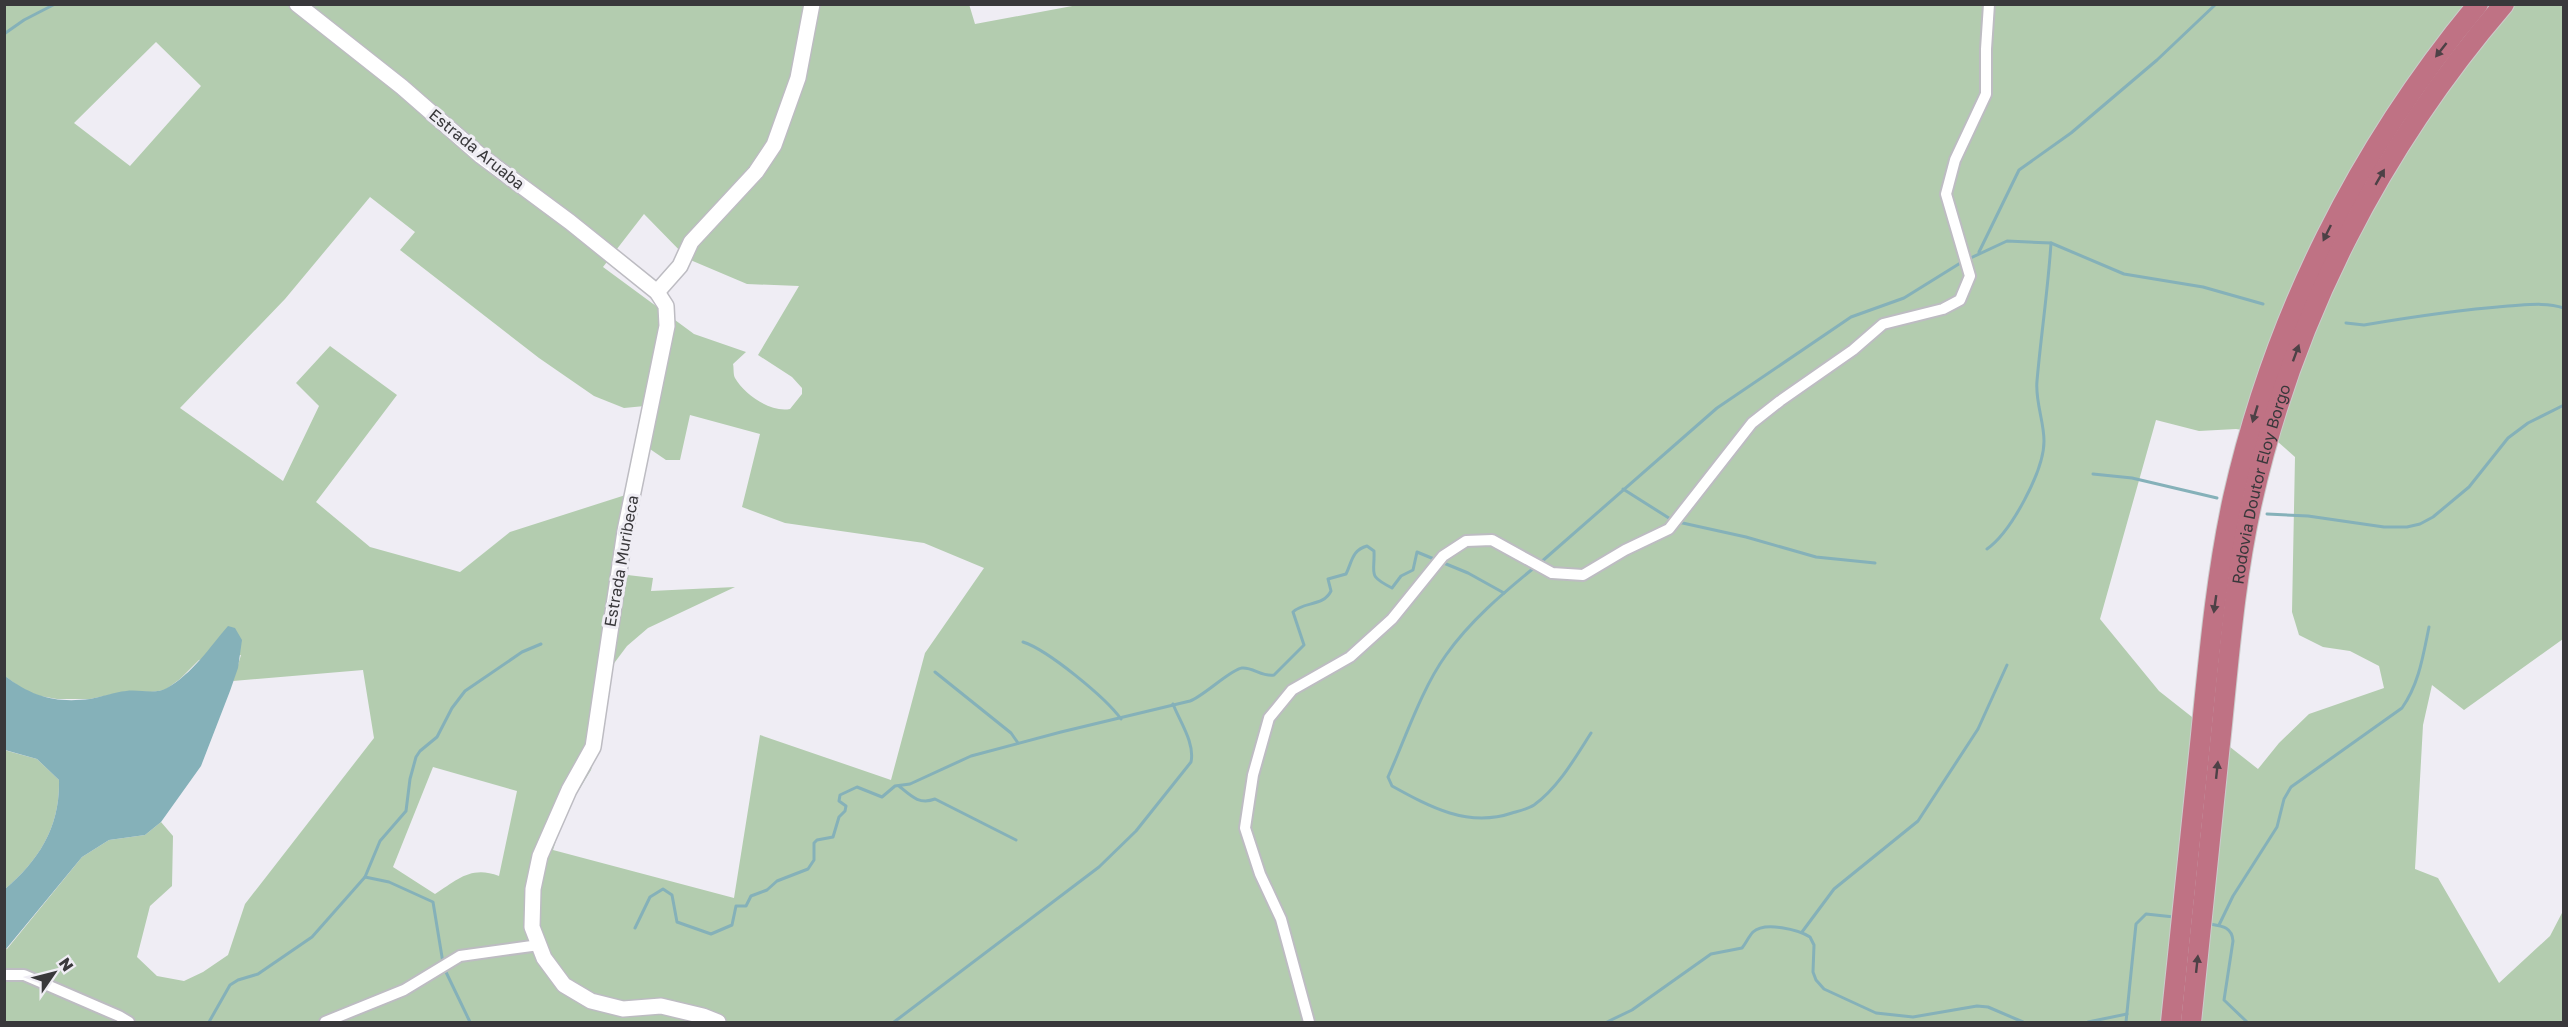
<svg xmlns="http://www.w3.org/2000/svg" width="2568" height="1027" viewBox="0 0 2568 1027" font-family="'Golos Text',sans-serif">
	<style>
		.green { fill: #b3ccaf; fill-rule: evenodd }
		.water { fill: #85b1b9 }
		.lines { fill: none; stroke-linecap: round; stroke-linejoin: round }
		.stream { stroke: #85b1b9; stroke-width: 3 }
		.street-casing { stroke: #bdbcc2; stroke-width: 14 }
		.secondary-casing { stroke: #bdbcc2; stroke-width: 18 }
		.highway-casing { stroke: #cccbcc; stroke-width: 22 }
		.street { stroke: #fff; stroke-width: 10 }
		.secondary { stroke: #fff; stroke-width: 15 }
		.highway { stroke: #bf7284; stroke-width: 20 }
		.oneway { fill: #4d4146 }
		.labels { text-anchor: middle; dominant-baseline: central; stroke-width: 6; stroke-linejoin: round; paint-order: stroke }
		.street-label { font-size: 16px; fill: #39383b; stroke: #efedf4 }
	</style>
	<rect width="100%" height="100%" fill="#efedf4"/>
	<g class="green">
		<path d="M969 4 975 24 1083 4 2563 5V639L2464 710 2432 685 2423 725 2415 869 2438 878 2499 983 2550 936 2563 911V1022H5V948L7 949 82 857 109 840 145 835 161 822 173 836 172 886 150 906 137 957 157 976 184 981 203 972 228 955 245 904 374 738 363 670 233 681 241 655 199 660 180 679 165 690 151 692 128 691 90 699H57L40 696 25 691 5 676 4 5ZM156 42 201 86 130 166 74 123ZM370 197 415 232 400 250 539 358 594 396 624 408 655 405 647 447 666 460H680L690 415 760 434 742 507 785 523 924 543 984 568 925 653 891 780 760 735 734 898 553 850 565 813 591 770 600 737 612 666 627 646 648 628 735 587 651 591 653 578 619 574 638 491 510 532 460 572 370 547 316 502 397 395 330 346 296 383 319 406 283 481 180 408 285 299ZM644 214 688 259 747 284 799 286 758 355 792 377 802 388V394L790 409C771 413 745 395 735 378 733 374 734 368 733 364L746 352 694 334 603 267ZM2156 420 2199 431 2236 429 2269 434 2295 457 2292 612 2299 635 2323 647 2350 651 2379 666 2384 688 2309 714 2279 743 2258 769 2159 691 2100 619ZM433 767 517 791 499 876C471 865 457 880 435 894L393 867Z"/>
		<path d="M4 750 37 759 59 780C60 827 39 860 5 889Z"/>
	</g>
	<path class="water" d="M228 626 235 628 242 640 238 668 230 691 201 766 161 822 145 835 109 840 82 857 6 949 5 948V889C39 860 60 827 59 780L37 759 5 750V676C33 697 55 703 90 699 102 697 114 692 126 691 140 689 155 695 167 688 192 674 210 647 228 626Z"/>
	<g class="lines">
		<g class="stream">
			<path d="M4 34 24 20 55 4"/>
			<path d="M1979 252 2019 170 2071 133 2157 60 2216 4"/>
			<path d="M2346 323 2364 325C2411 317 2459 310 2508 306 2527 305 2545 302 2564 308"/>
			<path d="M2093 474 2132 478 2217 498"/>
			<path d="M1623 489 1672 520"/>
			<path d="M2267 514 2308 516 2384 527H2407L2420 524 2433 517 2469 487 2508 438 2528 423 2564 405"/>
			<path d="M1678 522 1746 537 1816 557 1875 563"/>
			<path d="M1987 549C2011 532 2044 471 2044 441 2044 421 2035 401 2037 381 2041 335 2048 290 2051 243"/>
			<path d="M1540 563 1717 408 1851 317 1904 298 1962 262 2007 241 2051 243 2124 274 2203 287 2263 304"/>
			<path d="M1535 567C1502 594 1470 621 1446 655 1422 688 1405 739 1388 777L1392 786C1430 807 1468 828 1512 813 1519 811 1528 809 1534 805 1558 788 1575 758 1591 733"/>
			<path d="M1023 642C1048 650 1106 698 1121 719"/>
			<path d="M935 672 1011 733 1018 743"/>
			<path d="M899 786C911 796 919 805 935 799L1016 840"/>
			<path d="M365 877 389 882 433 902 443 963"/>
			<path d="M2210 924C2222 926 2232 927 2233 941L2224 1000 2247 1022"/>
			<path d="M2219 925 2233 896 2277 827 2284 799 2291 787 2402 708C2419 684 2423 656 2429 627"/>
			<path d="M635 928 650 897 663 889 672 895 677 922 711 934 732 925 736 906H746L751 896 767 890 777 881 808 869 814 860V843L817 840 833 837 839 817 845 811 846 806 839 801 840 795 857 787 882 797 895 786 910 784 971 756 1061 732 1190 701C1204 696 1231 669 1242 668 1253 667 1262 677 1274 675L1304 645 1293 612C1304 601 1323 607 1331 591L1328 579 1346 574C1352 562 1352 550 1367 546L1374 551C1375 575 1367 575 1392 588L1401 576 1413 570 1417 552 1468 573 1504 593"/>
			<path d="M1802 932 1834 889 1918 821 1978 729 2007 665"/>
			<path d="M445 970 470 1022"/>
			<path d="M209 1022 230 985 238 980 258 974 312 937 365 877 380 841 406 811 410 779 416 757 420 751 437 737 452 708 465 691 522 652 541 644"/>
			<path d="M894 1022 1099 867 1136 831 1191 762C1195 743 1180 722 1173 704"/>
			<path d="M1607 1022 1632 1010 1711 954 1742 948C1746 943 1749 936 1753 932 1765 921 1799 930 1810 937L1814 945 1813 972 1816 980 1824 989 1876 1013 1913 1017 1977 1006 1988 1007 2023 1022"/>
			<path d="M2088 1022 2127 1014"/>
			<path d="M2126 1022 2136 924 2146 914 2174 917"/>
		</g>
		<g class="street-casing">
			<g id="street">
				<path d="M4 975H24L119 1016 129 1022"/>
				<path d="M325 1022 404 990 460 956 539 945"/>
				<path d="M1309 1022 1281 919 1260 874 1245 828 1253 775 1269 718 1292 690 1350 657 1392 619 1443 556 1466 541 1492 540 1552 573 1583 575 1625 550 1669 529 1752 423 1780 401 1853 350 1883 324 1943 309 1960 300 1970 276 1946 194 1955 160 1986 94V49L1989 4"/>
			</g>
		</g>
		<g class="secondary-casing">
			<g id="secondary">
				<path d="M297 4 402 87 481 156 570 222 657 292 666 306 667 326 625 531 593 747 569 790 540 856 533 889 532 927 544 958 564 985 591 1001 623 1009 661 1006 703 1016 718 1022"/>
				<path d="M657 292 680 266 691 242 756 172 774 145 798 78 812 4"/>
			</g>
		</g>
		<g class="highway-casing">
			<g id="highway">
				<path d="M2171 1022C2181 927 2191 831 2201 735 2209 656 2216 576 2233 498 2274 316 2359 147 2478 4"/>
				<path id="s1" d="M2191 1022C2201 926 2211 830 2221 734 2229 656 2235 578 2252 502 2293 318 2381 147 2504 4"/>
			</g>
		</g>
		<use href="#street" class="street"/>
		<use href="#secondary" class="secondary"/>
		<use href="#highway" class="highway"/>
	</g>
	<defs><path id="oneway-solid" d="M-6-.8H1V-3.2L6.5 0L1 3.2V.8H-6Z" transform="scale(1.5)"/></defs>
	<g class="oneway">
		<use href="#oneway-solid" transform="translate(2441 50) rotate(128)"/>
		<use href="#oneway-solid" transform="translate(2380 177) rotate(-60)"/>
		<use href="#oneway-solid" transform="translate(2327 233) rotate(116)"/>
		<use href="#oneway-solid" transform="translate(2296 353) rotate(-70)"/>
		<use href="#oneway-solid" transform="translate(2255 414) rotate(107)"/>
		<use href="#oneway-solid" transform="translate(2215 604) rotate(98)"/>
		<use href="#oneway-solid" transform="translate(2217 770) rotate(-84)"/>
		<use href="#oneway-solid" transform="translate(2197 964) rotate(-84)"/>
	</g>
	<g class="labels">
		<g class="street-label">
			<text transform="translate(477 149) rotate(39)">Estrada Aruaba</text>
			<text stroke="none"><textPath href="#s1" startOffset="543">Rodovia Doutor Eloy Borgo</textPath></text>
			<text transform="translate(621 561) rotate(-80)">Estrada Muribeca</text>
		</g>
	</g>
	<rect width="2568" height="1027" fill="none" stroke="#39383b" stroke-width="12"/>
	<g transform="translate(54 973) rotate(55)" stroke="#efedf4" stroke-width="4.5" paint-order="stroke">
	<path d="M0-4.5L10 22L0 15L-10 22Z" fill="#39383b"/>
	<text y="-9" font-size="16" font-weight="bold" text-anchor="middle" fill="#39383b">N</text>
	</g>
</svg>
